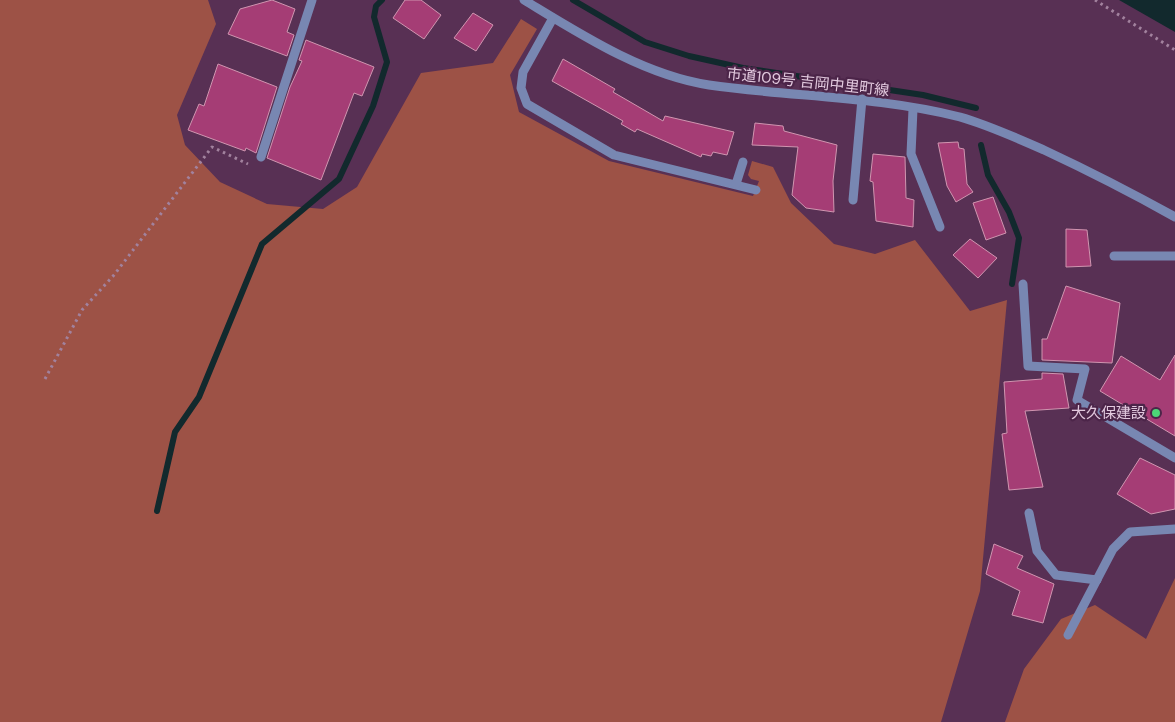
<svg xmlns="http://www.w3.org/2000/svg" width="1175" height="722" viewBox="0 0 1175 722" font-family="'DM Sans','Noto Sans JP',sans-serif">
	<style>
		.green { fill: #9d5246 }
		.water { fill: #12292d }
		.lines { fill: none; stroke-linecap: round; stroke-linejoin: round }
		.stream { stroke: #12292d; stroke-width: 6 }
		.building { fill: #a53d75; stroke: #d095b0 }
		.path { stroke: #a2829e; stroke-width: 3; stroke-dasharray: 2.5 4; stroke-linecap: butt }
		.minor { stroke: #7887b2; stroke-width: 9 }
		.poi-dot { fill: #4cd677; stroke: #4c2549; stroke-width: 2 }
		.labels { text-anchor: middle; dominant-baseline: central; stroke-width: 4.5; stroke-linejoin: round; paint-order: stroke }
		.street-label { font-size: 15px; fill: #e2c9de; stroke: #4c2549 }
		.poi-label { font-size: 15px; fill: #e2c9de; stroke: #4c2549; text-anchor: end }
	</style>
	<rect width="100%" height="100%" fill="#583054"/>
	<g class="green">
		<path d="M0 0H208L216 24 177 115 185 145 220 182 267 204 323 209 357 187 421 73 493 63 521 19 537 29 510 75 519 112 609 161 753 196 759 181 751 179 748 175 752 161 773 167 791 203 834 244 875 254 915 240 970 311 1007 300 980 591 941 722H0Z"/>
		<path d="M1175 578V722H1005L1024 669 1061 619 1095 605 1146 639Z"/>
	</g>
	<path class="water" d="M1119 0H1175V32Z"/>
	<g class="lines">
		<g class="stream">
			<path d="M573 0 645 42 689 56 743 68 923 95 976 108"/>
			<path d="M981 145 988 175 1009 212 1019 238 1012 284"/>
			<path d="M157 511 175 432 199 397 262 244 339 179 373 106 387 62 374 17 376 6 382 0"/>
		</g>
	</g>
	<g class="building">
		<path d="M272 0 295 9 287 32 294 35 287 56 228 34 240 9Z"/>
		<path d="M405 0H421L441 15 424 39 393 18Z"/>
		<path d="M473 13 493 25 476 51 454 38Z"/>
		<path d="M306 40 374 67 362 96 354 93 321 180 267 158 290 87 302 61 299 60Z"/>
		<path d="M563 59 615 89 613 92 663 121 665 116 734 132 727 155 713 152 711 156 702 154 701 157 637 129 635 132 621 124 623 121 552 81Z"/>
		<path d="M218 64 277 87 256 153 246 148 245 151 188 130 199 104 204 106Z"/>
		<path d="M755 123 783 126 784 131 837 145 833 181 834 212 806 208 792 195 798 147 752 145Z"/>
		<path d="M958 142 959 148 964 149 967 184 973 192 956 202 947 186 938 143Z"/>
		<path d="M873 154 905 157 906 198 914 200 913 227 876 221 873 182 870 181Z"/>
		<path d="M993 197 1006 233 986 240 973 203Z"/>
		<path d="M1066 229 1087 230 1091 266 1066 267Z"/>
		<path d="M970 239 997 258 978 278 953 255Z"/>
		<path d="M1066 286 1120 303 1112 363 1042 360V339H1047Z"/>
		<path d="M1175 355V436L1100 391 1121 356 1160 380Z"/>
		<path d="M1042 373 1063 374 1069 408 1025 411 1043 487 1009 490 1002 434 1007 433 1004 382 1042 379Z"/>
		<path d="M1140 458 1175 475V509L1151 514 1117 494Z"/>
		<path d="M994 544 1023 556 1017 568 1054 584 1043 623 1012 615 1020 591 986 574Z"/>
	</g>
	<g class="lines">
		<g class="path">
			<path d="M1095 0 1175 50"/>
			<path d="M45 379 82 310 114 275 212 147 248 164"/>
		</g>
		<g class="minor">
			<path d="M524 0C580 34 643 75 709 85 792 97 877 96 960 117 988 125 1017 138 1044 150 1089 171 1132 193 1175 217"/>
			<path d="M553 18 523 72 521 88 527 104 614 155 756 190"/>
			<path d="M913 109 911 154 940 227"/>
			<path d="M261 157 312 0"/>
			<path d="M736 184 743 162"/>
			<path d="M853 200 862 99"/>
			<path d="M1114 256H1175"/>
			<path d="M1023 284 1028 366 1085 369 1077 400 1175 458"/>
			<path d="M1029 513 1037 551 1056 575 1097 580"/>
			<path d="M1068 635 1113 549 1130 532 1175 529"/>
		</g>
	</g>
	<circle class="poi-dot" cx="1156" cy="413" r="5"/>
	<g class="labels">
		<g class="street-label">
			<text transform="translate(808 82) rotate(6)">市道109号 吉岡中里町線</text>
		</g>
		<g class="poi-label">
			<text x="1146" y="413">大久保建設</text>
		</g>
	</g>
</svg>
